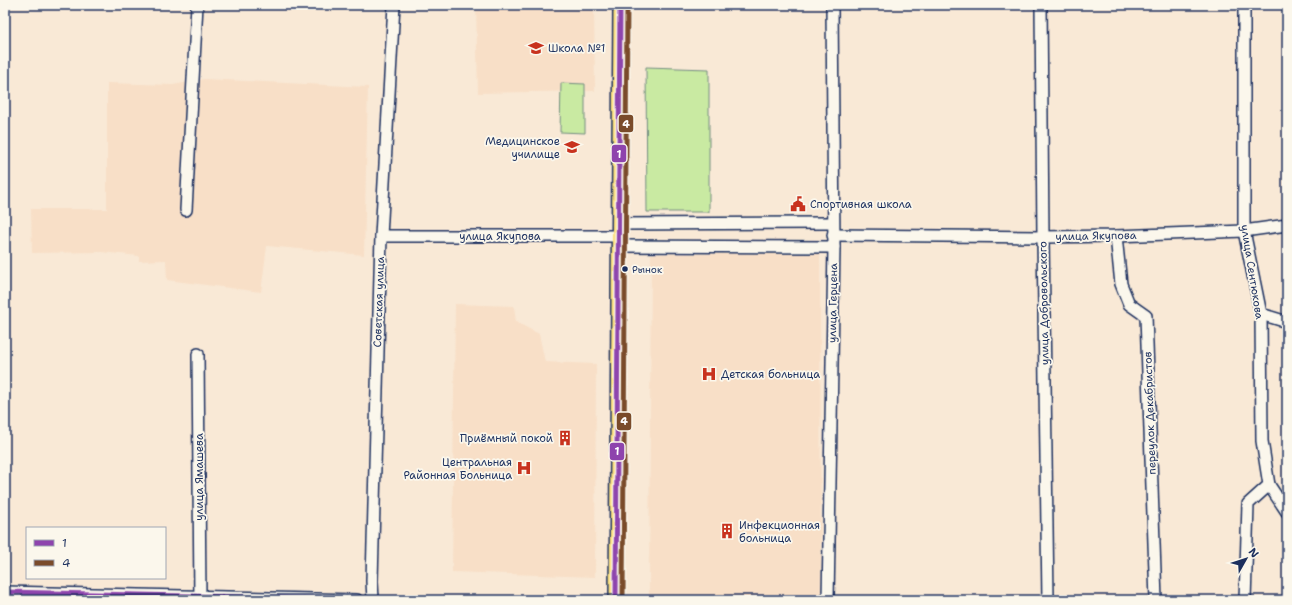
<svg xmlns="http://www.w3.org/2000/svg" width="1292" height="605" viewBox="0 0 1292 605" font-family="'Shantell Sans',sans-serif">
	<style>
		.built { fill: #f8dfc7 }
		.green { fill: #c9eaa2; stroke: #728c80 }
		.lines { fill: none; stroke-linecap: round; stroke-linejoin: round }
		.minor-casing { stroke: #1b2f5e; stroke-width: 14 }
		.major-casing { stroke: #1b2f5e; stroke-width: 16 }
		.minor { stroke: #fbf7ec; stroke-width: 11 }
		.major { stroke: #fce080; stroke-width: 13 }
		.bus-1-casing { stroke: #fbf7ec; stroke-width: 8 }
		.bus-2-casing { stroke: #fbf7ec; stroke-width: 8 }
		.bus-1 { stroke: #8e44ad; stroke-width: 5 }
		.bus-2 { stroke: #7a4b2a; stroke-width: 5 }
		.bus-dot { fill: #1b2f5e; stroke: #fbf7ec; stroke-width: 1.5 }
		.labels { text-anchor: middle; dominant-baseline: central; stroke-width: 3.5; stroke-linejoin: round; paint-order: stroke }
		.bus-label { font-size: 10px; fill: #1b2f5e; stroke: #fbf7ec; text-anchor: start }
		.poi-label { font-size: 11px; fill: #1b2f5e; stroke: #fbf7ec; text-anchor: start }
		.street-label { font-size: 11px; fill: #1b2f5e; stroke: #fbf7ec }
		.line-badge { stroke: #fbf7ec; stroke-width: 1.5 }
		.badge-label { font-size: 11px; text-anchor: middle; font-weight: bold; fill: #fff }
	</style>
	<rect width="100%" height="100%" fill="#f9e9d6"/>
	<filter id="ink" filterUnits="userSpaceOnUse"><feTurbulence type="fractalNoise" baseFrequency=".025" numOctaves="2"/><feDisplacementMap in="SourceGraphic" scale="8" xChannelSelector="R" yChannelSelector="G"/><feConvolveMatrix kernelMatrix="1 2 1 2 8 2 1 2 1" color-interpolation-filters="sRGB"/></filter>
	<g filter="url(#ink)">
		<g class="built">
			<path d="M476 5H594L595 91 478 93Z"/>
			<path d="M204 79 368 87 364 255 267 246 261 292 167 280 166 260 139 261V256L101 252 32 253 31 209H107V83L173 85Z"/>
			<path d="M651 254H820L821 600 649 595Z"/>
			<path d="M455 304 514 306 516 322 539 334 545 362 596 364 595 577 452 572Z"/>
		</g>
		<g class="green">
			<path d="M646 67 709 69V212H647Z"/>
			<path d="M561 83 585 84V133L560 132Z"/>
		</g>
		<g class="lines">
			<g class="minor-casing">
				<g id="minor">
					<path d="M1041 5 1043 237 1048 600"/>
					<path d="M1244 5V231L1261 314 1262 441 1269 485 1248 504 1245 600"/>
					<path d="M186 210 197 5"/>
					<path d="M618 224 833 223"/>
					<path d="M833 235 1043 237 1116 236 1244 231 1287 225"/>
					<path d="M381 236H618"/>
					<path d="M1116 236 1121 284 1129 304 1146 316 1156 600"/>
					<path d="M618 246 834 247"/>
					<path d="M1261 314 1287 322"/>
					<path d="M198 354 200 600"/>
					<path d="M1269 485 1287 512"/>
					<path d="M5 592 357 600"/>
					<path d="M373 600 372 581 381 236 394 5"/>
					<path d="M828 600 834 247 832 5"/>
				</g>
			</g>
			<g class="major-casing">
				<path id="major" d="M616 600 620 5"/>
			</g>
			<use href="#minor" class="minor"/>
			<use href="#major" class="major"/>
			<g class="bus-1-casing">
				<g id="bus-1">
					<path d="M5 592 357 600"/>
					<path d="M616 600 620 5"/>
				</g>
			</g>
			<g class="bus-2-casing">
				<g id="bus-2">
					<path d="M5 599 49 600"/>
					<path d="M623 600 627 5"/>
				</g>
			</g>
			<use href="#bus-1" class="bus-1"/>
			<use href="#bus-2" class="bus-2"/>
		</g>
	</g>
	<defs>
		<g id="school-bare" transform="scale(1.2)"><path d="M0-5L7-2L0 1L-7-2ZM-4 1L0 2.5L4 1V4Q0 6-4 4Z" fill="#c8321e" stroke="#fbf7ec" stroke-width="2.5" paint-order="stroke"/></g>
		<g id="university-bare" transform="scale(1.2)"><path d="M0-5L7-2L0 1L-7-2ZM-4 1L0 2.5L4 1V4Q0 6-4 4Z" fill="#c8321e" stroke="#fbf7ec" stroke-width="2.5" paint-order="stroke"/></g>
		<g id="civic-bare" transform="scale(1.2)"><path d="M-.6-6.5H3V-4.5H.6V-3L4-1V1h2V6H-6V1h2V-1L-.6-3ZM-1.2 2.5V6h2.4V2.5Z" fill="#c8321e" stroke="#fbf7ec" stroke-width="2.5" paint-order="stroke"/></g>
		<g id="hospital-bare" transform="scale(1.2)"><path d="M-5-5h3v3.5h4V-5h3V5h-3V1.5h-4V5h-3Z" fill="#c8321e" stroke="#fbf7ec" stroke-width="2.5" paint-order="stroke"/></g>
		<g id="building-bare" transform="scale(1.2)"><path d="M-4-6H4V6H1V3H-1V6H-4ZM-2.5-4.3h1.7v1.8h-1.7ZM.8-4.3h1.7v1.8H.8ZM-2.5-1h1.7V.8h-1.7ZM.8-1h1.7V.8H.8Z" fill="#c8321e" stroke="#fbf7ec" stroke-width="2.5" paint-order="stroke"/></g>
	</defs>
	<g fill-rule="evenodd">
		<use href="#school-bare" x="536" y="48"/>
		<use href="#university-bare" x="572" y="147"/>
		<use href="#civic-bare" x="798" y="204"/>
		<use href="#hospital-bare" x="709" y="374"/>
		<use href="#building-bare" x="565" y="438"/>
		<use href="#hospital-bare" x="524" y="468"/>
		<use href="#building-bare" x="727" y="531"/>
	</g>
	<circle class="bus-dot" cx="625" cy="269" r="3.5"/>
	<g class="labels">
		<g class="bus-label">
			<text x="632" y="269">Рынок</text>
		</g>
		<g class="poi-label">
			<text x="548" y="48">Школа №1</text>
			<text x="560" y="141" text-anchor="end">Медицинское<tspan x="560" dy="13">училище</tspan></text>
			<text x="810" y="204">Спортивная школа</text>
			<text x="721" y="374">Детская больница</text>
			<text x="553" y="438" text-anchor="end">Приёмный покой</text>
			<text x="512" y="462" text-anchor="end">Центральная<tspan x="512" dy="13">Районная Больница</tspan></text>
			<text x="739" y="525">Инфекционная<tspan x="739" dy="13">больница</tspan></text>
		</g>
		<g class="street-label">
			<text x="500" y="236">улица Якупова</text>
			<text transform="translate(1096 236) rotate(-1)">улица Якупова</text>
			<text transform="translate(1252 272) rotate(81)">улица Сентюкова</text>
			<text transform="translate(379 302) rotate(-88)">Советская улица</text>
			<text transform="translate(833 303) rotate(-89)">улица Герцена</text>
			<text transform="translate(1044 303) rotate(-91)">улица Добровольского</text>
			<text transform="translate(1150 413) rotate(-92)">переулок Декабристов</text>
			<text transform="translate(199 477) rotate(-90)">улица Ямашева</text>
		</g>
	</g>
	<g class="line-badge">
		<rect x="618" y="114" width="16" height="19" rx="4" fill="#7a4b2a"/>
		<rect x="611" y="144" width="16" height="19" rx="4" fill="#8e44ad"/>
		<rect x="616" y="412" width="16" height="19" rx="4" fill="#7a4b2a"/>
		<rect x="609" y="442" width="16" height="19" rx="4" fill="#8e44ad"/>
	</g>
	<g class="badge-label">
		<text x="626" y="128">4</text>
		<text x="619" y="158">1</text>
		<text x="624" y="425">4</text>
		<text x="617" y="455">1</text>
	</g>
	<rect width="1292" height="605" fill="none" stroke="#fbf7ec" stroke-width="20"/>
	<rect x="10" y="10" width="1272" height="585" fill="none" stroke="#1b2f5e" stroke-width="1.5" filter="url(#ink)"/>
	<rect x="26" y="527" width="140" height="52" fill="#fbf7ec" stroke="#a1a7b3"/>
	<rect x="34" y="540" width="20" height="6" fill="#8e44ad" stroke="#a1a7b3"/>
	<text x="62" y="547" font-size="12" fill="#1b2f5e">1</text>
	<rect x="34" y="560" width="20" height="6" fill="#7a4b2a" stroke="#a1a7b3"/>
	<text x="62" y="567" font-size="12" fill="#1b2f5e">4</text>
	<g transform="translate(1246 559) rotate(51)" stroke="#fbf7ec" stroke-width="3" paint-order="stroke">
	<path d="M0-3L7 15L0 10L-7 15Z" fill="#1b2f5e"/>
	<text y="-6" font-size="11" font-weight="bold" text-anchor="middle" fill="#1b2f5e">N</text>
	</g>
</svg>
